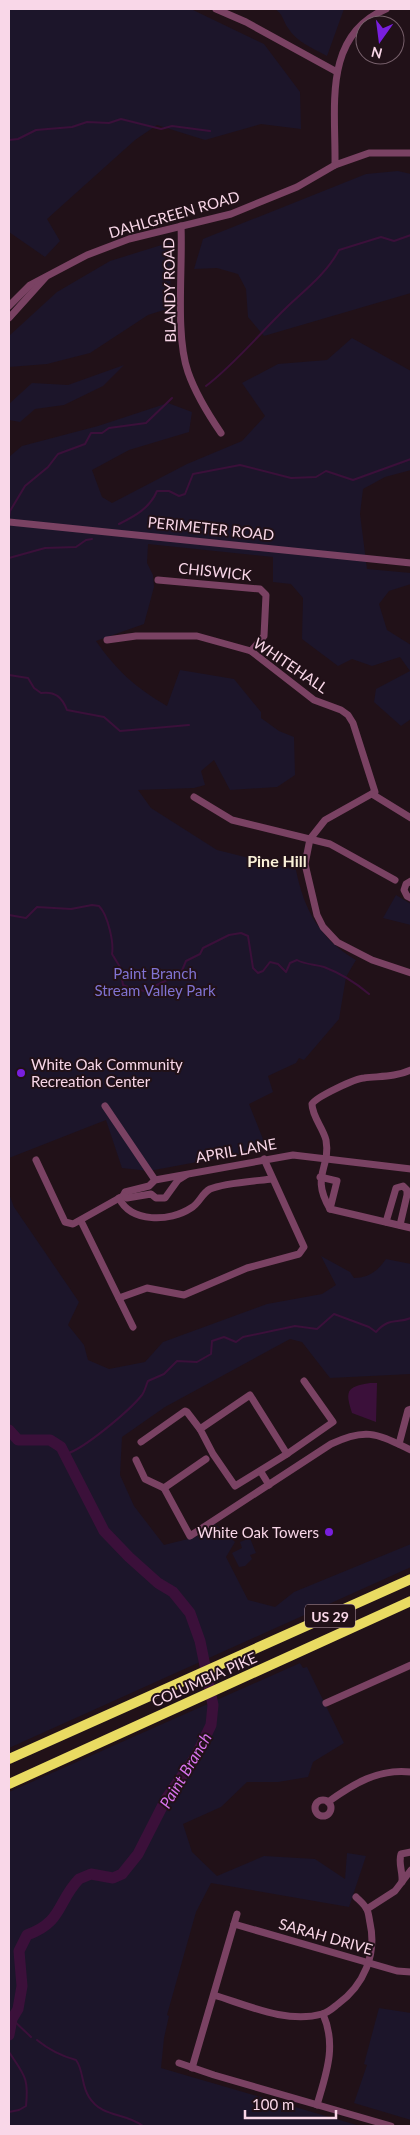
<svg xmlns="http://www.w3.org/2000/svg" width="420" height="2135" viewBox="0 0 420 2135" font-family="Lato,sans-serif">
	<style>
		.green { fill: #1c152a }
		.water { fill: #3b103a }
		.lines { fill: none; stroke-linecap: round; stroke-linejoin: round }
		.stream { stroke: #3b103a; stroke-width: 2 }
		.river { stroke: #3b103a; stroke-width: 11 }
		.minor { stroke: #7a4263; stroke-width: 7 }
		.highway { stroke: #e9db62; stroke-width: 10 }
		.poi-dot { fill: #791fde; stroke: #211118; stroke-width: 2 }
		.labels { text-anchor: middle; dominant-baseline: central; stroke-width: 4; stroke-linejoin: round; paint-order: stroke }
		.shield { fill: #211118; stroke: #b89caa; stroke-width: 1 }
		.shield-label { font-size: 14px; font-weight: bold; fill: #f9d7e8 }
		.street-label { font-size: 15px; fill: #f9d7e8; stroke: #211118 }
		.park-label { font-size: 15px; fill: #8073d2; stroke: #211118 }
		.poi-label { font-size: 15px; fill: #f9d7e8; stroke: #211118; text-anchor: start }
		.neighbourhood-label { font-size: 16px; font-weight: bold; fill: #faf1d8; stroke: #211118 }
		.water-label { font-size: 16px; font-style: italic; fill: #d872ec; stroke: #211118 }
	</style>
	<rect width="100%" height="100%" fill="#211118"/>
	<g class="green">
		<path d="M9 9H191L264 44 300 92 301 129 261 124 205 140 157 125 135 140 47 219 60 241 45 257 9 232Z"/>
		<path d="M275 9H344L327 56C312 48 297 42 288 28 283 21 283 14 275 9Z"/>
		<path d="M398 171 411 174V293L264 336 248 317 246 289 238 274 217 268 194 269 203 239 366 174Z"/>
		<path d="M171 242 170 308 148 315 90 353 47 364 9 367V336L57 292 110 261Z"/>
		<path d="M352 338 411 371V470L385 477 363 489 360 514 367 569 411 573V584L389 591 379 604 387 630 411 645V719L401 726 374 702 376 689 410 671 400 657 372 666 352 659 338 666 302 639 303 598 291 584 273 582V557L148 544 147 563 153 575 154 587 144 624 96 641C116 670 136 688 167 706L180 670 234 679 261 712V718L279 731 294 737 295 775 277 787 230 790 214 760 201 771 205 785 194 788 138 790 151 808 217 850 296 870C304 910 320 939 356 960L346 977 339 1019 304 1060 299 1058 296 1063 268 1076 273 1092 249 1104 267 1149 149 1171 122 1168 106 1120 9 1158V457L22 446 98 426 168 403 192 412 189 432 129 450 92 470 102 497 112 503 187 464 242 441 265 416 242 383 278 364 327 360Z"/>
		<path d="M124 365 103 386 64 405 35 409 20 422 9 420V404L32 383 68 385Z"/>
		<path d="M396 895 411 904V925L383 918Z"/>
		<path d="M9 1194 14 1207 79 1302 68 1325 84 1345 88 1360 109 1369 145 1362 163 1342 267 1304 322 1294 336 1285 321 1256 350 1272 354 1278C368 1278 378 1271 386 1259L411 1264V1374L330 1378 302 1342 290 1339 165 1407 122 1437 120 1475 134 1506 164 1545 196 1537 214 1523 235 1542 226 1557 248 1600 275 1607 294 1592 411 1544V1567L9 1748Z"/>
		<path d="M250 1538 256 1553 250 1555 252 1559 245 1566 239 1567 232 1553 242 1548 240 1542Z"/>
		<path d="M300 1663 303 1668 307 1667 344 1743 313 1762 308 1777 278 1782H247L221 1807 183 1824 192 1852 217 1876 264 1856 315 1859 345 1879 347 1853 366 1856 349 1907 211 1883 196 1912 167 2015 169 2016 164 2038 161 2068 360 2126H9V1792Z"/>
		<path d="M379 2008 411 2013V2120L354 2103 367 2065 364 2064Z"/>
	</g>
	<path class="water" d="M370 1383H377L376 1422 352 1413C345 1391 346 1387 370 1383Z"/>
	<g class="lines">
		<g class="stream">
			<path d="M9 140 18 139 36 130 72 127 87 122 109 123 121 119 161 129 172 126 210 131"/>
			<path d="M206 386C236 363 260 333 287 307 305 290 327 273 339 250L381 237 394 241 411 235"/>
			<path d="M9 517 10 511 25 486 48 467 58 454 85 444 91 433H102L109 428 146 423 172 398"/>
			<path d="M119 524C135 516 150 508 157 491H169L179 496 185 494 193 474 240 465 291 478 316 477 326 471 353 480 411 459"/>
			<path d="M9 558 45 548 76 547 86 540 92 539"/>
			<path d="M9 675 28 678 34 688 41 693C55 691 62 697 67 710L104 717 120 731 189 725"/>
			<path d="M9 915 26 918 37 907 71 909 92 905 99 906C108 915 114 943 112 954L120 967 123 985 133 989 145 991 181 973 186 961 200 954 203 948 229 935 241 933 248 936 253 968 258 973 263 971 270 962 278 964 286 972 290 963 297 960C306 965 315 964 324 967 340 973 356 983 369 994"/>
			<path d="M66 1454C84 1449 129 1411 142 1395 145 1391 146 1385 148 1381L164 1374 177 1361 197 1362 211 1354 212 1341 224 1337 236 1342 243 1337 295 1326 317 1329 334 1314 369 1327 376 1332C389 1317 396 1324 411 1318"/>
			<path d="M12 2019 31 2037"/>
			<path d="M37 2040C48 2049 61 2056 76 2060 84 2071 81 2085 89 2097 102 2118 124 2112 143 2126"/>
			<path d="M9 2052C24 2075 29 2077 26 2106L19 2110 9 2112"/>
		</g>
		<path class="river" d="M9 1430 18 1440H50L61 1447 104 1531 129 1557 158 1583 173 1592 190 1613 200 1641 213 1705 211 1725 196 1756 166 1799 138 1854 122 1874 113 1878 91 1874 79 1879C57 1902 63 1922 27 1935L19 1951 22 1986 18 2009 12 2019 9 2035"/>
		<g class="minor">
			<path d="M216 9 246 22 337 72"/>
			<path d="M386 9C322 36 336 108 335 165L369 153H411"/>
			<path d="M181 226C183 268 175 335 188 372 196 395 208 414 221 433"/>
			<path d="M9 306 30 285 87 255 129 239 231 214 297 187 335 165"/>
			<path d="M9 318 45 278"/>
			<path d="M9 522 411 563"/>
			<path d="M158 580 260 589 266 595 264 636 251 651"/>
			<path d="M107 640 136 636H197L251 651 314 700 341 710 348 715 353 723 375 792 325 820 310 839 305 864 317 915 323 927 337 942 372 960 411 973"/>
			<path d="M372 794 411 818"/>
			<path d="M194 797 232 820 330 844 395 880"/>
			<path d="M411 881 406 884 404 890 407 896 411 898"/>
			<path d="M411 1070C395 1077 382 1076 364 1078 356 1078 316 1097 312 1104 312 1116 323 1128 326 1140 331 1169 310 1175 330 1209L411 1228"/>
			<path d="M105 1106 155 1180"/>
			<path d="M36 1160 65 1222 73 1224 123 1196 125 1192 149 1186 155 1180 293 1155 411 1169"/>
			<path d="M320 1177 337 1181 330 1209"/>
			<path d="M123 1196 127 1198 151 1194 156 1198H165L178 1180 186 1175"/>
			<path d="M119 1198C131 1223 170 1222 191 1208 199 1204 202 1193 210 1189 224 1183 256 1181 272 1179"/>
			<path d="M81 1221 133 1327"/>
			<path d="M386 1222 396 1188 403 1186 407 1190V1195L400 1225"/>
			<path d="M119 1298 147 1288 184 1295 247 1268 299 1254 304 1247 264 1159"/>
			<path d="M250 1395 287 1454 235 1486 213 1454 200 1429Z"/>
			<path d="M141 1442 185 1411 187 1412 200 1429"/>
			<path d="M399 1444 408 1410 411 1409"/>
			<path d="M287 1454 333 1422 304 1381"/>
			<path d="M206 1459 164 1488 190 1536 331 1444C367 1427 377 1434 411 1450"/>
			<path d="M136 1460 145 1479 164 1488"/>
			<path d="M261 1472 269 1485"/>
			<path d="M326 1703 411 1665"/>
			<circle cx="323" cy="1808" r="8"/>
			<path d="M328 1802C353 1784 379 1768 411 1772"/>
			<path d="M402 1882C403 1872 398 1863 401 1854L411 1852"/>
			<path d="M367 1909 395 1891 411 1870"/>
			<path d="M234 1924 397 1971 411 1972"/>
			<path d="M214 1995C247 2005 287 2024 322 2014 328 2013 334 2007 338 2004 364 1985 377 1954 370 1923 369 1919 369 1912 366 1908 364 1904 359 1900 356 1897"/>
			<path d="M179 2063 214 2075 391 2126"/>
			<path d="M192 2068 237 1914"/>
			<path d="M317 2105C326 2074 337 2046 323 2014"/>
		</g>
		<g class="highway">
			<path d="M9 1759 411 1579"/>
			<path d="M9 1784 411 1601"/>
		</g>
	</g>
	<g class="poi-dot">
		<circle cx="21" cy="1073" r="5"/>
		<circle cx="329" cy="1532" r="5"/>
	</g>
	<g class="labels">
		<rect class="shield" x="305" y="1604.5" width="50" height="23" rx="4"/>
		<g class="shield-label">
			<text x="330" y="1616">US 29</text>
		</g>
		<g class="street-label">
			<text transform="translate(174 214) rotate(-16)">DAHLGREEN ROAD</text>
			<text transform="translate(169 290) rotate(-91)">BLANDY ROAD</text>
			<text transform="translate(211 528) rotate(6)">PERIMETER ROAD</text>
			<text transform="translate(215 571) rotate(6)">CHISWICK</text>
			<text transform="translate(291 665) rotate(34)">WHITEHALL</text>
			<text transform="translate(236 1150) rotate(-10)">APRIL LANE</text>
			<text transform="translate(204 1679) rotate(-24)">COLUMBIA PIKE</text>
			<text transform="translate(326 1936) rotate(16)">SARAH DRIVE</text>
		</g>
		<g class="park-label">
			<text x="155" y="973">Paint Branch<tspan x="155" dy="17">Stream Valley Park</tspan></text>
		</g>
		<g class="poi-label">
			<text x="31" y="1064">White Oak Community<tspan x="31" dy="17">Recreation Center</tspan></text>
			<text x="319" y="1532" text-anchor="end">White Oak Towers</text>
		</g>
		<g class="neighbourhood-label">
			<text x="277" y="860">Pine Hill</text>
		</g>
		<g class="water-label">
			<text transform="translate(185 1770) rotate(-59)">Paint Branch</text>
		</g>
	</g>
	<rect width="420" height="2135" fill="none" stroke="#f9d7e8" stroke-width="20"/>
	<g transform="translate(380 40) rotate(194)"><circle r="24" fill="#211118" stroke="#77606b"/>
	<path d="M0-4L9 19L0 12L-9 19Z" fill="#791fde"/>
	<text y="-8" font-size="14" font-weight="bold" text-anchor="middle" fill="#f9d7e8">N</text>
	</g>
	<path d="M245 2110v8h91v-8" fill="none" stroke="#f9d7e8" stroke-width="2.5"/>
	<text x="252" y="2110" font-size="15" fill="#f9d7e8" stroke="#211118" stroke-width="4" paint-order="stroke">100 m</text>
</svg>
